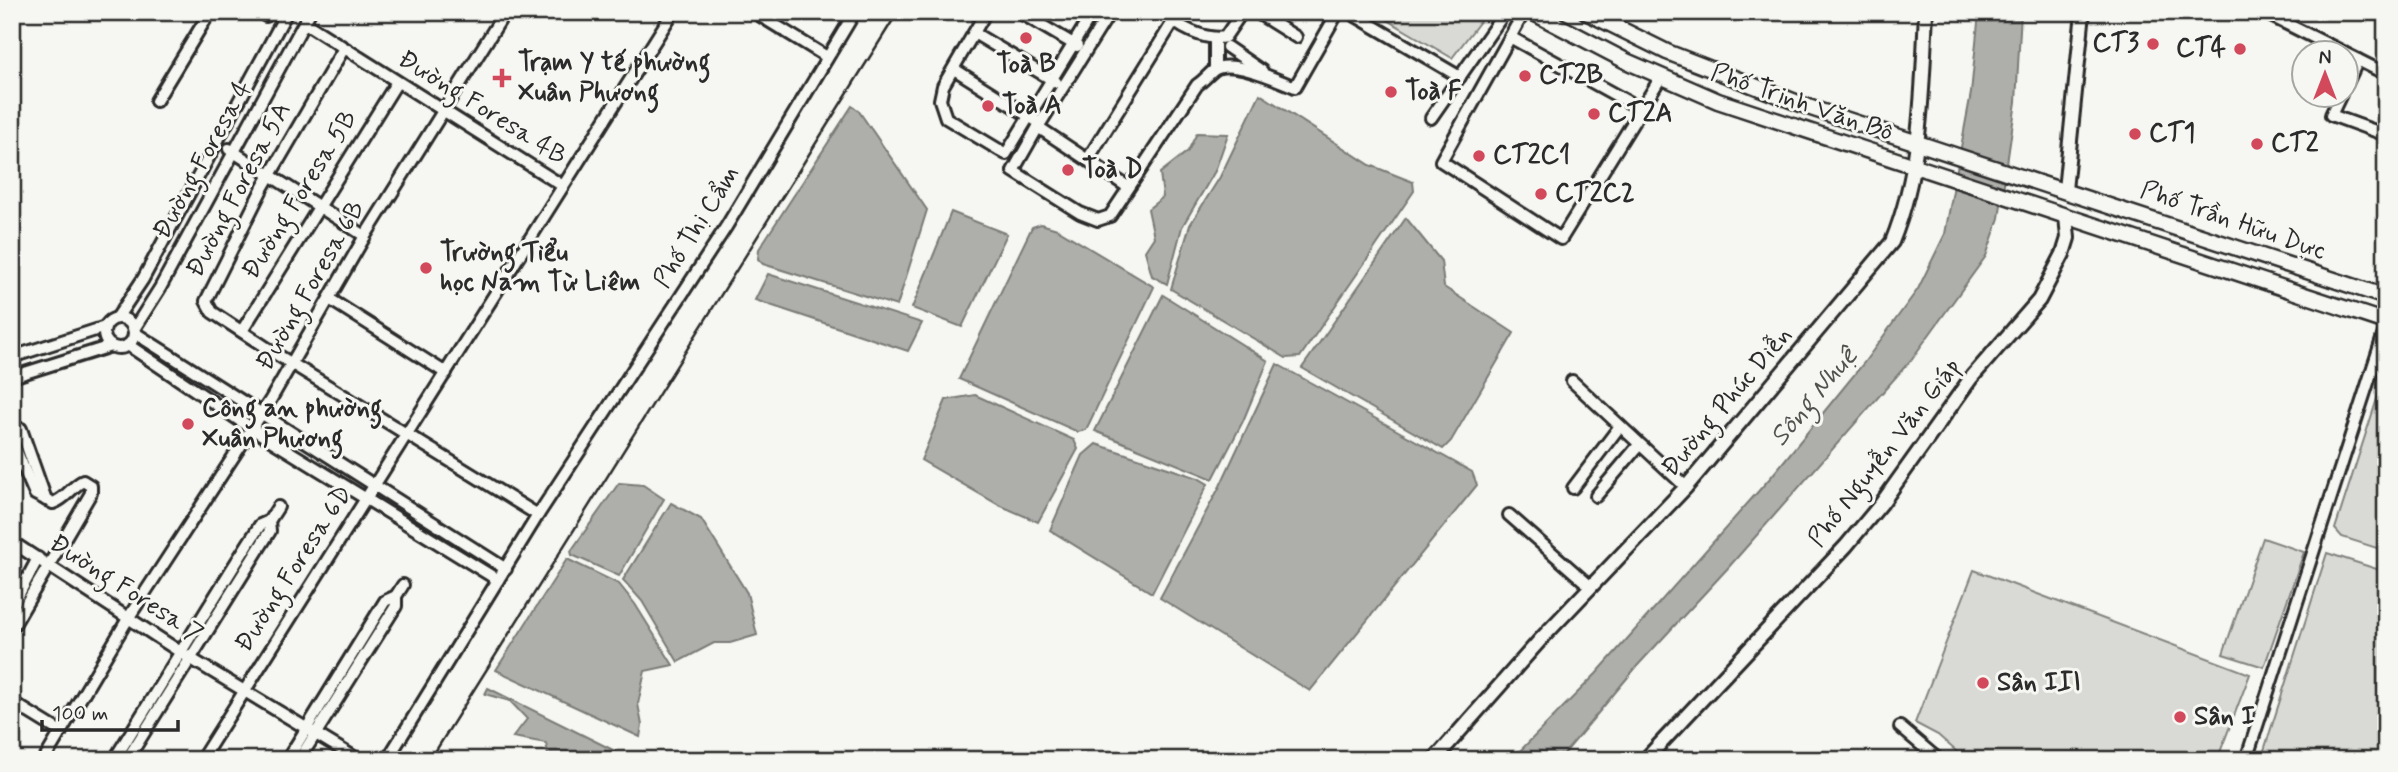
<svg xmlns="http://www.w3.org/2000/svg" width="2398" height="772" viewBox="0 0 2398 772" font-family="Mynerve,sans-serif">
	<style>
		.green { fill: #d9d9d5; stroke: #828280; stroke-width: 2 }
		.water { fill: #aeaeab; stroke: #7a7a78; stroke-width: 2 }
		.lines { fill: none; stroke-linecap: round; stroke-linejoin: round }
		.minor-casing { stroke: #2b2b2b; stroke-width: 16 }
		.tertiary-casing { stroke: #2b2b2b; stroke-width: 18 }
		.secondary-casing { stroke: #2b2b2b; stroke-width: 19 }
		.minor { stroke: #f6f6f2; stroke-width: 10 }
		.tertiary { stroke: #f6f6f2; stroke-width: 12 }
		.secondary { stroke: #f6f6f2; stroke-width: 14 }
		.rail { stroke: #2b2b2b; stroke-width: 2.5 }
		.poi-dot { fill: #d1495b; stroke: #f6f6f2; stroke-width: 2.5 }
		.labels { text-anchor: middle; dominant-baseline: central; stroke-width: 6; stroke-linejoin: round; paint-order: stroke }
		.poi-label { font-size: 26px; font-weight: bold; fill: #2b2b2b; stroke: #f6f6f2; text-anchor: start }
		.street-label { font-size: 26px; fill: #2b2b2b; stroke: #f6f6f2 }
		.water-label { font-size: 28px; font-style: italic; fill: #525251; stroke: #f6f6f2 }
	</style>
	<rect width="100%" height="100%" fill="#f6f6f2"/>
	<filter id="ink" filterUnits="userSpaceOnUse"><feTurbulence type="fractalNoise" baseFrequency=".0143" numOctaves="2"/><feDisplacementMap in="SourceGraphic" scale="14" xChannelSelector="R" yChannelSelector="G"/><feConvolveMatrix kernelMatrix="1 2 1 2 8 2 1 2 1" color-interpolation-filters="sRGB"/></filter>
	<g filter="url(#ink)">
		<g class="green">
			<path d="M1374 12H1487L1452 58Z"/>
			<path d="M2386 371V551L2342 537 2335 529Z"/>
			<path d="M2263 538 2304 552 2264 667 2223 654Z"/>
			<path d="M2327 553 2386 572V760H2261Z"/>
			<path d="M1974 570 2250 674 2217 760H1966L1938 735 1915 723Z"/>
		</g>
		<g class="water">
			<path d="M1979 12H2021L2016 102 1999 218 1986 256 1911 360 1727 569 1638 665 1559 760H1511L1596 674 1771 477 1863 364 1918 289 1945 234 1971 93Z"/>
			<path d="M1260 94 1370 165 1413 182 1414 191 1300 357 1286 358 1171 289 1190 225 1220 177Z"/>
			<path d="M852 106 858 110 927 210 897 306 763 264 758 259 759 249Z"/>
			<path d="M1197 133 1228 134 1215 171 1182 227 1167 284 1152 276 1145 251 1154 237 1148 209 1163 197 1160 173 1188 151Z"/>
			<path d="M951 212 1007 234 962 327 912 308Z"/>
			<path d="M1406 218 1441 261 1444 287 1514 333 1451 441 1443 449 1302 368Z"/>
			<path d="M1041 224 1057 229 1154 287 1086 430 1078 432 959 379 1032 227Z"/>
			<path d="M768 274 922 323 908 351 755 300Z"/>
			<path d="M1163 295 1268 361 1243 421 1213 479 1095 431Z"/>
			<path d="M1277 364 1472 472 1477 485 1310 691 1160 598 1220 486Z"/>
			<path d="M975 395 1074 440 1078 449 1038 522 999 505 921 460 946 400Z"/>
			<path d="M1096 444 1198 478 1208 484 1152 593 1050 530 1083 455Z"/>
			<path d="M619 483 643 485 664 499 619 576 572 555 571 551Z"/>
			<path d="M671 503 701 519 747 593 757 635 730 643H714L678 662 642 601 623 580Z"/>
			<path d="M567 559 619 584 635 604 673 665 645 671 638 704 642 725 640 737 496 670Z"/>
			<path d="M488 688 615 751 609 760H540L548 755 546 743 513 737 527 719 510 701 485 694Z"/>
		</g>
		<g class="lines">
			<g class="minor-casing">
				<g id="minor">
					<path d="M260 12 266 16"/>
					<path d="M754 12 827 57"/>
					<path d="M986 12 943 86 940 100 946 118 1006 154 1093 12"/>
					<path d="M1019 12 1077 46"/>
					<path d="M1164 12C1177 27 1205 41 1225 37L1242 12"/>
					<path d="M1256 12 1296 37"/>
					<path d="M1349 12 1460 77"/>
					<path d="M1524 12 1441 161 1561 239 1661 77"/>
					<path d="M2263 12 2343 52"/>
					<path d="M305 23 563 186"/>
					<path d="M974 33 1056 82"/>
					<path d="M1510 37 1641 109"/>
					<path d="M1215 39V68"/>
					<path d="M1227 47 1262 71"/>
					<path d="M344 48 263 187 206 301 212 312 276 354 538 515"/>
					<path d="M2346 54 2386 74"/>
					<path d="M954 69 1035 120"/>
					<path d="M2346 85 2358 60"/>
					<path d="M2341 94 2331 115 2386 135"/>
					<path d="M156 101 210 12"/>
					<path d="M1431 118 1505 12"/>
					<path d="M1038 127 1110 12"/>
					<path d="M229 149 365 236"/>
					<path d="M1088 159 1173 22"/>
					<path d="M1128 187 1038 127 1013 171 1080 213 1098 220 1110 216 1197 85C1203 81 1208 75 1214 70 1230 58 1278 80 1295 87L1338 12"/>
					<path d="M331 300 446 373"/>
					<circle cx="119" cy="333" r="15"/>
					<path d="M117 318 143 279 287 12"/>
					<path d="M134 329 160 288 310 12"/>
					<path d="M242 331 397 82"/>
					<path d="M135 333 506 569"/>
					<path d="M128 345 251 428 498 580"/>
					<path d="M12 357 105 327"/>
					<path d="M12 377 111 346"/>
					<path d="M1572 381 1686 487"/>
					<path d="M12 430 21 429 46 500"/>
					<path d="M12 441 35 494 53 503C66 499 71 487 83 481L91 486V493L12 628"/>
					<path d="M1573 488 1620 426"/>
					<path d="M1596 496 1639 445"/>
					<path d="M1509 515 1591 587"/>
					<path d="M12 542 188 657 359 760"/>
					<path d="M12 607 38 558"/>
					<path d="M12 702 61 732"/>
					<path d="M1900 727 1939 760"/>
					<path d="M44 760 129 617 271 399 365 236 505 12"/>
					<path d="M114 760 232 569 260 525 269 521 278 507"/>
					<path d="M127 760 270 531 269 521"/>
					<path d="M201 760 673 12"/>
					<path d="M287 760 385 601 396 596 403 585"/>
					<path d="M299 760 396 606V596"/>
					<path d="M387 760 538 515 726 227 855 12"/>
					<path d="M2246 760 2386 327"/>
				</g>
			</g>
			<g class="tertiary-casing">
				<g id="tertiary">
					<path d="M2065 190 2083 12"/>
					<path d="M1434 760 1541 639 1686 487 1892 242C1922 168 1922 92 1926 12"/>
					<path d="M1645 760 1846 546 1881 504 1971 378 2039 300 2063 254 2068 238 2066 216"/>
				</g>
			</g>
			<g class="secondary-casing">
				<g id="secondary">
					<path d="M1532 12 1626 61 1718 101 2386 322"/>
					<path d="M1586 12 1667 52 1811 108 2386 297"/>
				</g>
			</g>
			<use href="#minor" class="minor"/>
			<use href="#tertiary" class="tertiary"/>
			<use href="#secondary" class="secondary"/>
			<path class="rail" d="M430 760 898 12"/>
		</g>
	</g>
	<g class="poi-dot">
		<circle cx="1026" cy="38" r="7"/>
		<circle cx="2153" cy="44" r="7"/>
		<circle cx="2240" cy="49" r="7"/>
		<circle cx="1525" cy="76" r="7"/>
		<path d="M498.5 67.5h7v7h7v7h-7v7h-7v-7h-7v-7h7z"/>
		<circle cx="1391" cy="92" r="7"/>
		<circle cx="988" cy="106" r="7"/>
		<circle cx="1594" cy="114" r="7"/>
		<circle cx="2135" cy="134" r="7"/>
		<circle cx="2257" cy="144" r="7"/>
		<circle cx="1479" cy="156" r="7"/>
		<circle cx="1068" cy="170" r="7"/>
		<circle cx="1541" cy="194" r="7"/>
		<circle cx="426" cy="268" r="7"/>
		<circle cx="188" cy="424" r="7"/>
		<circle cx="1983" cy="683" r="7"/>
		<circle cx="2180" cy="717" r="7"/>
	</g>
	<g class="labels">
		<g class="poi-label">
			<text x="2139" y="44" text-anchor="end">CT3</text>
			<text x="2226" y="49" text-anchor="end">CT4</text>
			<text x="518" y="63">Trạm Y tế phường<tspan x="518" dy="30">Xuân Phương</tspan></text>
			<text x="1026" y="65" text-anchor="middle">Toà B</text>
			<text x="1539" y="76">CT2B</text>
			<text x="1405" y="92">Toà F</text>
			<text x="1002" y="106">Toà A</text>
			<text x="1608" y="114">CT2A</text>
			<text x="2149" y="134">CT1</text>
			<text x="2271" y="144">CT2</text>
			<text x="1493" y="156">CT2C1</text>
			<text x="1082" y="170">Toà D</text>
			<text x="1555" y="194">CT2C2</text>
			<text x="440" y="253">Trường Tiểu<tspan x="440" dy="30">học Nam Từ Liêm</tspan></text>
			<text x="202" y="409">Công an phường<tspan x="202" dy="30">Xuân Phương</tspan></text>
			<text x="1997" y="683">Sân III</text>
			<text x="2194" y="717">Sân I</text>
		</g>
		<g class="street-label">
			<text transform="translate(1802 103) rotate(19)">Phố Trịnh Văn Bô</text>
			<text transform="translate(482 108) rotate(32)">Đường Foresa 4B</text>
			<text transform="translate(203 160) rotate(-61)">Đường Foresa 4</text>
			<text transform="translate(239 190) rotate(-62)">Đường Foresa 5A</text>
			<text transform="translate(300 195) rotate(-58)">Đường Foresa 5B</text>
			<text transform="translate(2233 221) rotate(19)">Phố Trần Hữu Dực</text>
			<text transform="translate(697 227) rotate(-58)">Phố Thị Cẩm</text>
			<text transform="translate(311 286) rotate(-60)">Đường Foresa 6B</text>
			<text transform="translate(1727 402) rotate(-50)">Đường Phúc Diễn</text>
			<text transform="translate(1885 453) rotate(-52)">Phố Nguyễn Văn Giáp</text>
			<text transform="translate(294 569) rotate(-57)">Đường Foresa 6D</text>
			<text transform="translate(126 589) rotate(33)">Đường Foresa 7</text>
		</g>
		<g class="water-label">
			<text transform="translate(1814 397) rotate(-50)">Sông Nhuệ</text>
		</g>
	</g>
	<rect width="2398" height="772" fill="none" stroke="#f6f6f2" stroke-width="42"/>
	<rect x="21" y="21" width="2356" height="730" fill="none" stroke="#2b2b2b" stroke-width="2.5" filter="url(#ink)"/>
	<g transform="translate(2325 74)"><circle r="33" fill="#f6f6f2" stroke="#a5a5a2" stroke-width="2"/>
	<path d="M0-5L12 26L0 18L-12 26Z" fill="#d1495b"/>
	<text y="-10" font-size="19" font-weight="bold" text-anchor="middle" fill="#2b2b2b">N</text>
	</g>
	<path d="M42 720v10h136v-10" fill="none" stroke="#2b2b2b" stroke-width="3.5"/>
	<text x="52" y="720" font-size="21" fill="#2b2b2b" stroke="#f6f6f2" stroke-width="5" paint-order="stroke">100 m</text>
</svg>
